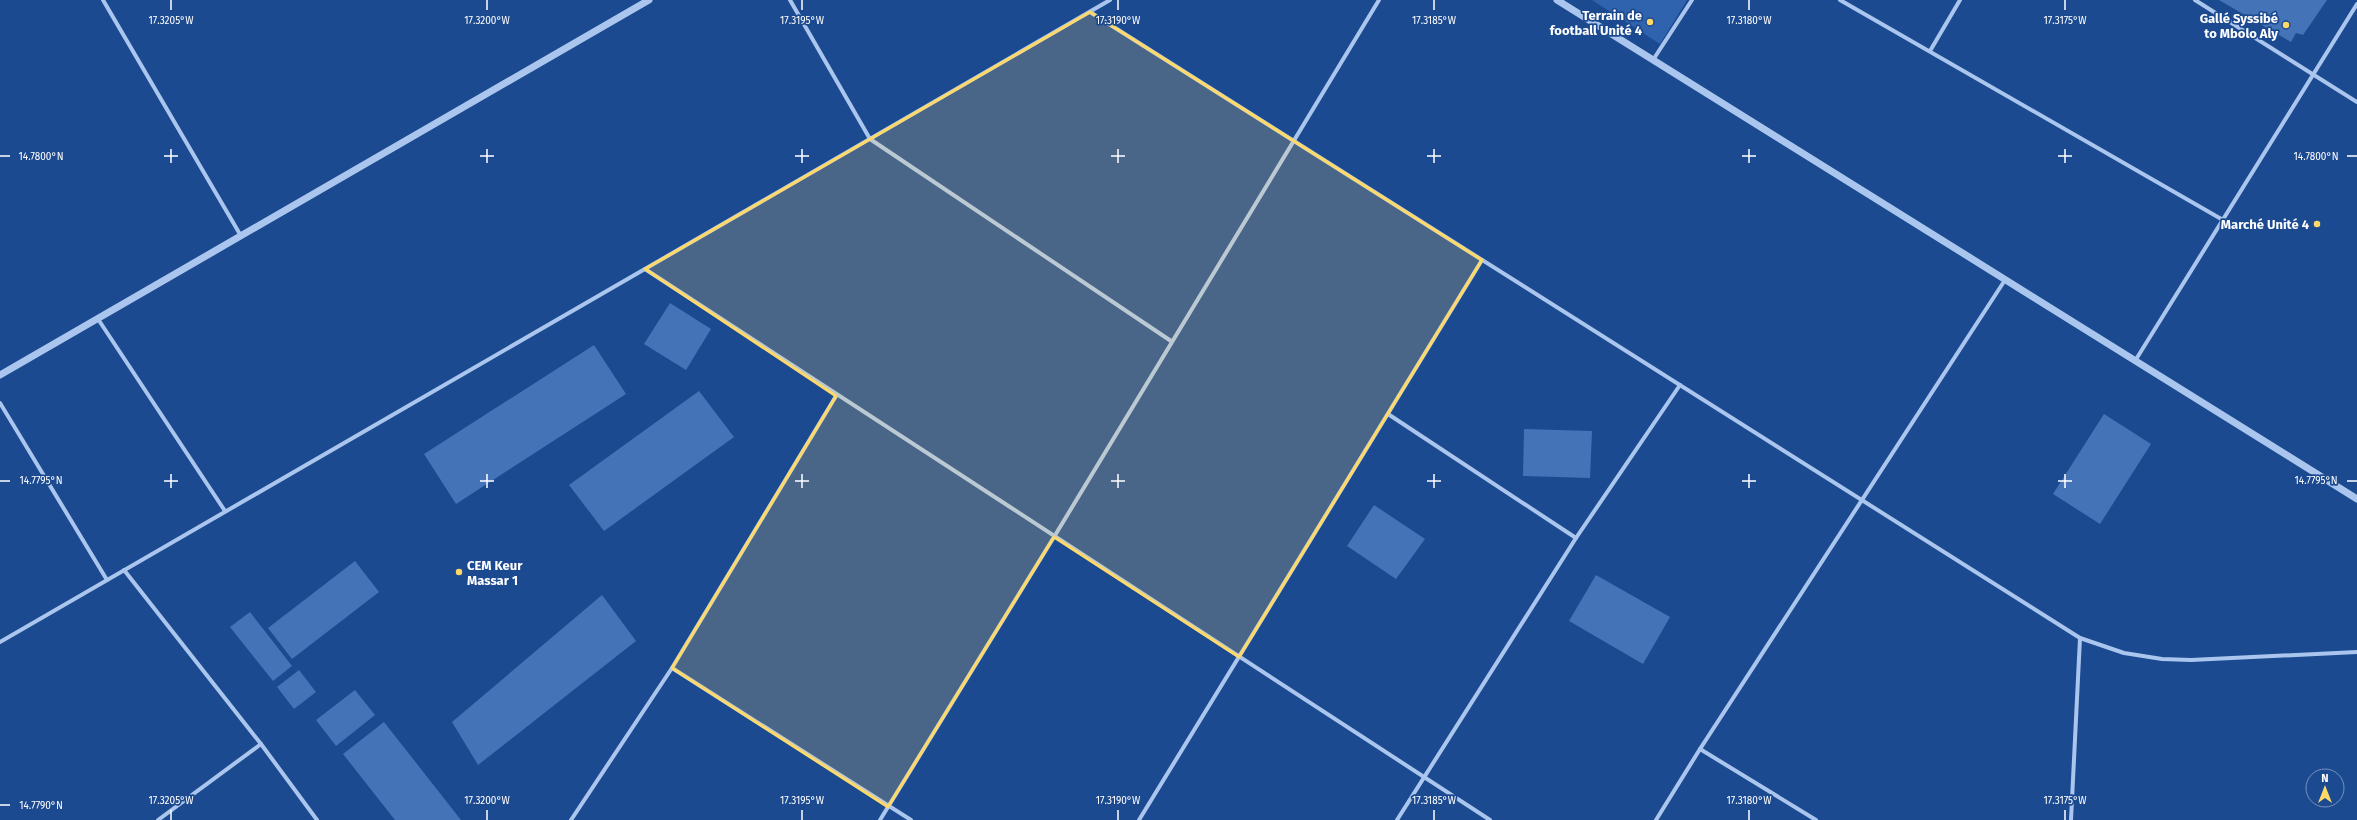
<svg xmlns="http://www.w3.org/2000/svg" width="2357" height="820" viewBox="0 0 2357 820" font-family="'Fira Sans',sans-serif">
	<style>
		.green { fill: #2f63ae }
		.building { fill: #4473b8 }
		.lines { fill: none; stroke-linecap: round; stroke-linejoin: round }
		.minor { stroke: #abc6ee; stroke-width: 4 }
		.tertiary { stroke: #abc6ee; stroke-width: 7 }
		.marked { fill: #fed968; fill-opacity: 0.2; stroke: #fed968; stroke-width: 3; stroke-linejoin: round }
		.ticks { fill: none; stroke: #fff; stroke-width: 1.5 }
		.poi-dot { fill: #fed968; stroke: #1c4a90; stroke-width: 1.5 }
		.labels { text-anchor: middle; dominant-baseline: central; stroke-width: 3.5; stroke-linejoin: round; paint-order: stroke }
		.poi-label { font-size: 13px; font-weight: bold; fill: #fff; stroke: #1c4a90; text-anchor: end }
		.ticks-label { font-size: 10px; text-anchor: middle; fill: #fff; stroke: #1c4a90; stroke-width: 3.5; stroke-linejoin: round; paint-order: stroke }
	</style>
	<rect width="100%" height="100%" fill="#1c4a90"/>
	<path class="green" d="M1592 0H1687L1660 44Z"/>
	<g class="building">
		<path d="M2219 0H2327L2303 35 2296 33 2291 42Z"/>
		<path d="M670 303 711 329 686 370 644 344Z"/>
		<path d="M594 345 626 394 456 504 424 454Z"/>
		<path d="M699 391 734 437 604 531 569 485Z"/>
		<path d="M2104 414 2151 444 2100 524 2053 494Z"/>
		<path d="M1524 429 1592 431 1590 478 1523 476Z"/>
		<path d="M1374 505 1425 539 1396 579 1347 546Z"/>
		<path d="M355 561 379 592 292 659 268 628Z"/>
		<path d="M1596 575 1670 617 1643 664 1569 621Z"/>
		<path d="M602 595 636 641 478 765 452 722Z"/>
		<path d="M250 612 292 666 273 681 230 627Z"/>
		<path d="M299 670 316 692 294 709 277 687Z"/>
		<path d="M355 690 375 715 336 746 316 720Z"/>
		<path d="M384 722 461 820H395L343 754Z"/>
	</g>
	<g class="lines">
		<g class="minor">
			<path d="M103 0 241 236"/>
			<path d="M790 0 870 139 1171 341"/>
			<path d="M1840 0 2223 220"/>
			<path d="M2195 0 2357 102"/>
			<path d="M1090 12 2080 638 2124 653 2162 659 2191 660 2357 652"/>
			<path d="M1930 51 1960 0"/>
			<path d="M1653 60 1692 0"/>
			<path d="M645 269 1490 820"/>
			<path d="M98 319 225 511"/>
			<path d="M2135 361 2357 4"/>
			<path d="M0 403 107 580"/>
			<path d="M1388 414 1576 538"/>
			<path d="M124 570 261 744 317 820"/>
			<path d="M0 642 1110 0"/>
			<path d="M672 668 911 820"/>
			<path d="M1700 749 1816 820"/>
			<path d="M158 820 261 744"/>
			<path d="M571 820 672 668 836 396"/>
			<path d="M880 820 1054 537 1379 0"/>
			<path d="M1139 820 1482 260"/>
			<path d="M1397 820 1576 538 1680 385"/>
			<path d="M1656 820 1700 749 2005 280"/>
			<path d="M2071 820 2080 638"/>
		</g>
		<g class="tertiary">
			<path d="M1557 0 2357 499"/>
			<path d="M0 375 649 0"/>
		</g>
	</g>
	<path class="marked" d="M1090 12 1482 260 1239 657 1054 537 888 807 672 668 836 396 645 269Z"/>
	<path class="ticks" d="M171 0V10M487 0V10M802 0V10M1118 0V10M1434 0V10M1749 0V10M2065 0V10M171 149V163M487 149V163M802 149V163M1118 149V163M1434 149V163M1749 149V163M2065 149V163M0 156H10M164 156H178M480 156H494M795 156H809M1111 156H1125M1427 156H1441M1742 156H1756M2058 156H2072M2347 156H2357M171 474V488M487 474V488M802 474V488M1118 474V488M1434 474V488M1749 474V488M2065 474V488M0 481H10M164 481H178M480 481H494M795 481H809M1111 481H1125M1427 481H1441M1742 481H1756M2058 481H2072M2347 481H2357M0 805H10M171 810V820M487 810V820M802 810V820M1118 810V820M1434 810V820M1749 810V820M2065 810V820"/>
	<g class="poi-dot">
		<circle cx="1650" cy="22" r="4"/>
		<circle cx="2286" cy="25" r="4"/>
		<circle cx="2317" cy="224" r="4"/>
		<circle cx="459" cy="572" r="4"/>
	</g>
	<g class="labels">
		<g class="poi-label">
			<text x="1642" y="15">Terrain de<tspan x="1642" dy="15">football Unité 4</tspan></text>
			<text x="2278" y="18">Gallé Syssibé<tspan x="2278" dy="15">to Mbolo Aly</tspan></text>
			<text x="2309" y="224">Marché Unité 4</text>
			<text x="467" y="565" text-anchor="start">CEM Keur<tspan x="467" dy="15">Massar 1</tspan></text>
		</g>
	</g>
	<g class="ticks-label">
		<text x="171" y="24">17.3205°W</text>
		<text x="487" y="24">17.3200°W</text>
		<text x="802" y="24">17.3195°W</text>
		<text x="1118" y="24">17.3190°W</text>
		<text x="1434" y="24">17.3185°W</text>
		<text x="1749" y="24">17.3180°W</text>
		<text x="2065" y="24">17.3175°W</text>
		<text x="41" y="160">14.7800°N</text>
		<text x="2316" y="160">14.7800°N</text>
		<text x="41" y="484">14.7795°N</text>
		<text x="2316" y="484">14.7795°N</text>
		<text x="171" y="804">17.3205°W</text>
		<text x="487" y="804">17.3200°W</text>
		<text x="802" y="804">17.3195°W</text>
		<text x="1118" y="804">17.3190°W</text>
		<text x="1434" y="804">17.3185°W</text>
		<text x="1749" y="804">17.3180°W</text>
		<text x="2065" y="804">17.3175°W</text>
		<text x="41" y="809">14.7790°N</text>
	</g>
	<g transform="translate(2325 788)"><circle r="19" fill="#1c4a90" stroke="#7792bc"/>
	<path d="M0-3L7 15L0 10L-7 15Z" fill="#fed968"/>
	<text y="-6" font-size="11" font-weight="bold" text-anchor="middle" fill="#ffffff">N</text>
	</g>
</svg>
